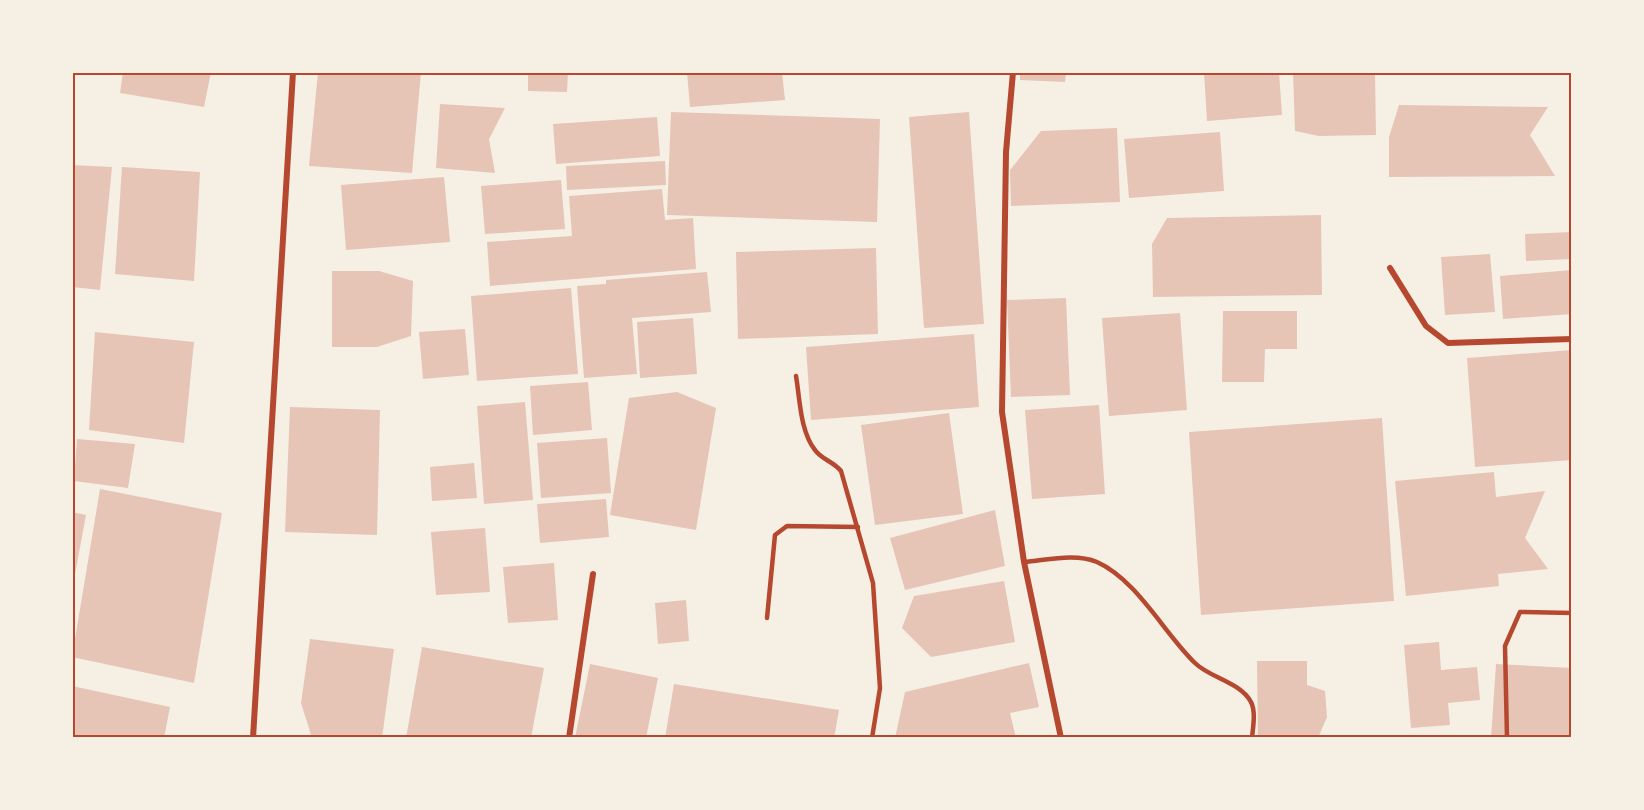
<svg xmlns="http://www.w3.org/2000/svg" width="1644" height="810" viewBox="0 0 1644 810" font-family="Arial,sans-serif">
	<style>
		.building { fill: #e6c5b7 }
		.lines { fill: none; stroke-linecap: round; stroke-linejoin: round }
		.service { stroke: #b5482f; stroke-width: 4.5 }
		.minor { stroke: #b5482f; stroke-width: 6 }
		.neatline { fill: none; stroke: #b5482f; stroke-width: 2 }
	</style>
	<rect width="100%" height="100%" fill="#f6efe4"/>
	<g class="building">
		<path d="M123 72H211L204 107 120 93Z"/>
		<path d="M318 72H421L412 173 309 166Z"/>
		<path d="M528 72H568L567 92 528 91Z"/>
		<path d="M687 72H782L785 100 690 107Z"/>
		<path d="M1020 72H1066L1065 82 1020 80Z"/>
		<path d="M1204 72H1279L1282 115 1207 121Z"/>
		<path d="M1293 72H1375L1376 135 1319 136 1295 131Z"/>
		<path d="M440 104 505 108 489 139 495 173 436 168Z"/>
		<path d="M1399 105 1548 107 1530 135 1555 176 1389 177V137Z"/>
		<path d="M671 112 880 119 877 222 667 215Z"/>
		<path d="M969 112 984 324 924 328 909 117Z"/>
		<path d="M657 117 660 156 556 164 553 124Z"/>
		<path d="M1117 128 1120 202 1011 206 1010 170 1041 131Z"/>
		<path d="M1220 132 1224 191 1129 198 1124 139Z"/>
		<path d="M665 161 666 185 567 190 566 166Z"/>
		<path d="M72 165 112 167 100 290 72 287Z"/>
		<path d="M122 167 200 172 194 281 115 274Z"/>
		<path d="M444 177 450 242 346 250 341 185Z"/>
		<path d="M561 180 565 229 485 234 481 186Z"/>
		<path d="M662 189 665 220 693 218 696 269 490 286 487 242 572 236 569 196Z"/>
		<path d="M1321 215 1322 295 1153 297 1152 244 1167 218Z"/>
		<path d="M1572 232V259L1526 261 1525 234Z"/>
		<path d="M876 248 878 334 738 339 736 252Z"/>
		<path d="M1490 254 1495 312 1445 315 1441 257Z"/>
		<path d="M1572 270V314L1503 319 1500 276Z"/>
		<path d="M332 271H379L413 281 411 336 377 347H332Z"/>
		<path d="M707 272 711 312 632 318 637 374 584 378 577 286 606 284V280Z"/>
		<path d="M571 288 578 374 477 381 471 296Z"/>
		<path d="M1066 298 1070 395 1011 397 1007 300Z"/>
		<path d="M1223 311H1297V349H1265L1264 382H1222Z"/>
		<path d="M1180 313 1187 410 1109 416 1102 318Z"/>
		<path d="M693 318 697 374 640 378 637 322Z"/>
		<path d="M465 329 469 375 423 379 419 332Z"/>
		<path d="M95 332 194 342 184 443 89 430Z"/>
		<path d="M974 334 979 407 811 420 806 347Z"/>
		<path d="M1572 350V460L1475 467 1467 358Z"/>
		<path d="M588 382 592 430 533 435 530 386Z"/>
		<path d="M677 392 716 408 696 530 610 515 629 398Z"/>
		<path d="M525 402 533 500 484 504 477 406Z"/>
		<path d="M1099 405 1105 494 1032 499 1025 410Z"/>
		<path d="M290 407 380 410 377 535 285 532Z"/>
		<path d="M949 413 963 514 875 525 861 425Z"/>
		<path d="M1382 418 1394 601 1201 615 1189 432Z"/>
		<path d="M607 438 611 493 541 498 537 443Z"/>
		<path d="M77 439 135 444 128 488 74 481Z"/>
		<path d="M474 463 477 498 432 501 430 467Z"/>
		<path d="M1494 472 1496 497 1545 491 1525 538 1548 569 1498 574 1499 586 1406 596 1395 481Z"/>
		<path d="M100 489 222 513 194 683 72 657Z"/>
		<path d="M606 499 609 537 540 543 537 504Z"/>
		<path d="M995 510 1005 566 905 590 890 538Z"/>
		<path d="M72 512 86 515 73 585H72Z"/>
		<path d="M485 528 490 592 436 595 431 532Z"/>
		<path d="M554 563 558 620 508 623 503 567Z"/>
		<path d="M1004 581 1015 642 931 657 902 628 914 596Z"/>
		<path d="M686 600 689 641 658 644 655 603Z"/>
		<path d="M310 639 394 649 382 738H312L301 703Z"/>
		<path d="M1439 642 1441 670 1477 667 1480 700 1448 703 1450 725 1411 728 1404 645Z"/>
		<path d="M422 647 544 668 531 738H406Z"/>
		<path d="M1257 661H1307V685L1325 691 1327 717 1318 738 1258 737Z"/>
		<path d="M1029 663 1039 707 1010 713 1016 738H895L905 692Z"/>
		<path d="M590 664 658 678 646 738H575Z"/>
		<path d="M1496 664 1572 668V738H1491Z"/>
		<path d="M674 684 839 710 834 738H665Z"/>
		<path d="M72 686 170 707 164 738H72Z"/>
	</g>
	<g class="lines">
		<g class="service">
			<path d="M796 376C800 399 800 431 815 450 821 459 834 462 841 471L873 583 880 688 872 738"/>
			<path d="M1024 562C1048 560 1075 553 1097 562 1137 580 1164 633 1195 663 1210 678 1240 682 1251 702 1256 712 1253 727 1252 738"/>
			<path d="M767 618 775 535 787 526 858 527"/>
			<path d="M1507 738 1505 646 1520 612 1572 613"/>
		</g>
		<g class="minor">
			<path d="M1013 72 1006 152 1002 412 1024 562 1061 738"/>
			<path d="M1390 268 1426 326 1448 343 1572 339"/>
			<path d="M253 738 293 72"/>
			<path d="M569 738 593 574"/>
		</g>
	</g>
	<rect width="1644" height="810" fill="none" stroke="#f6efe4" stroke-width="147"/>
	<rect x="74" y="74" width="1496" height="662" class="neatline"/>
</svg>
